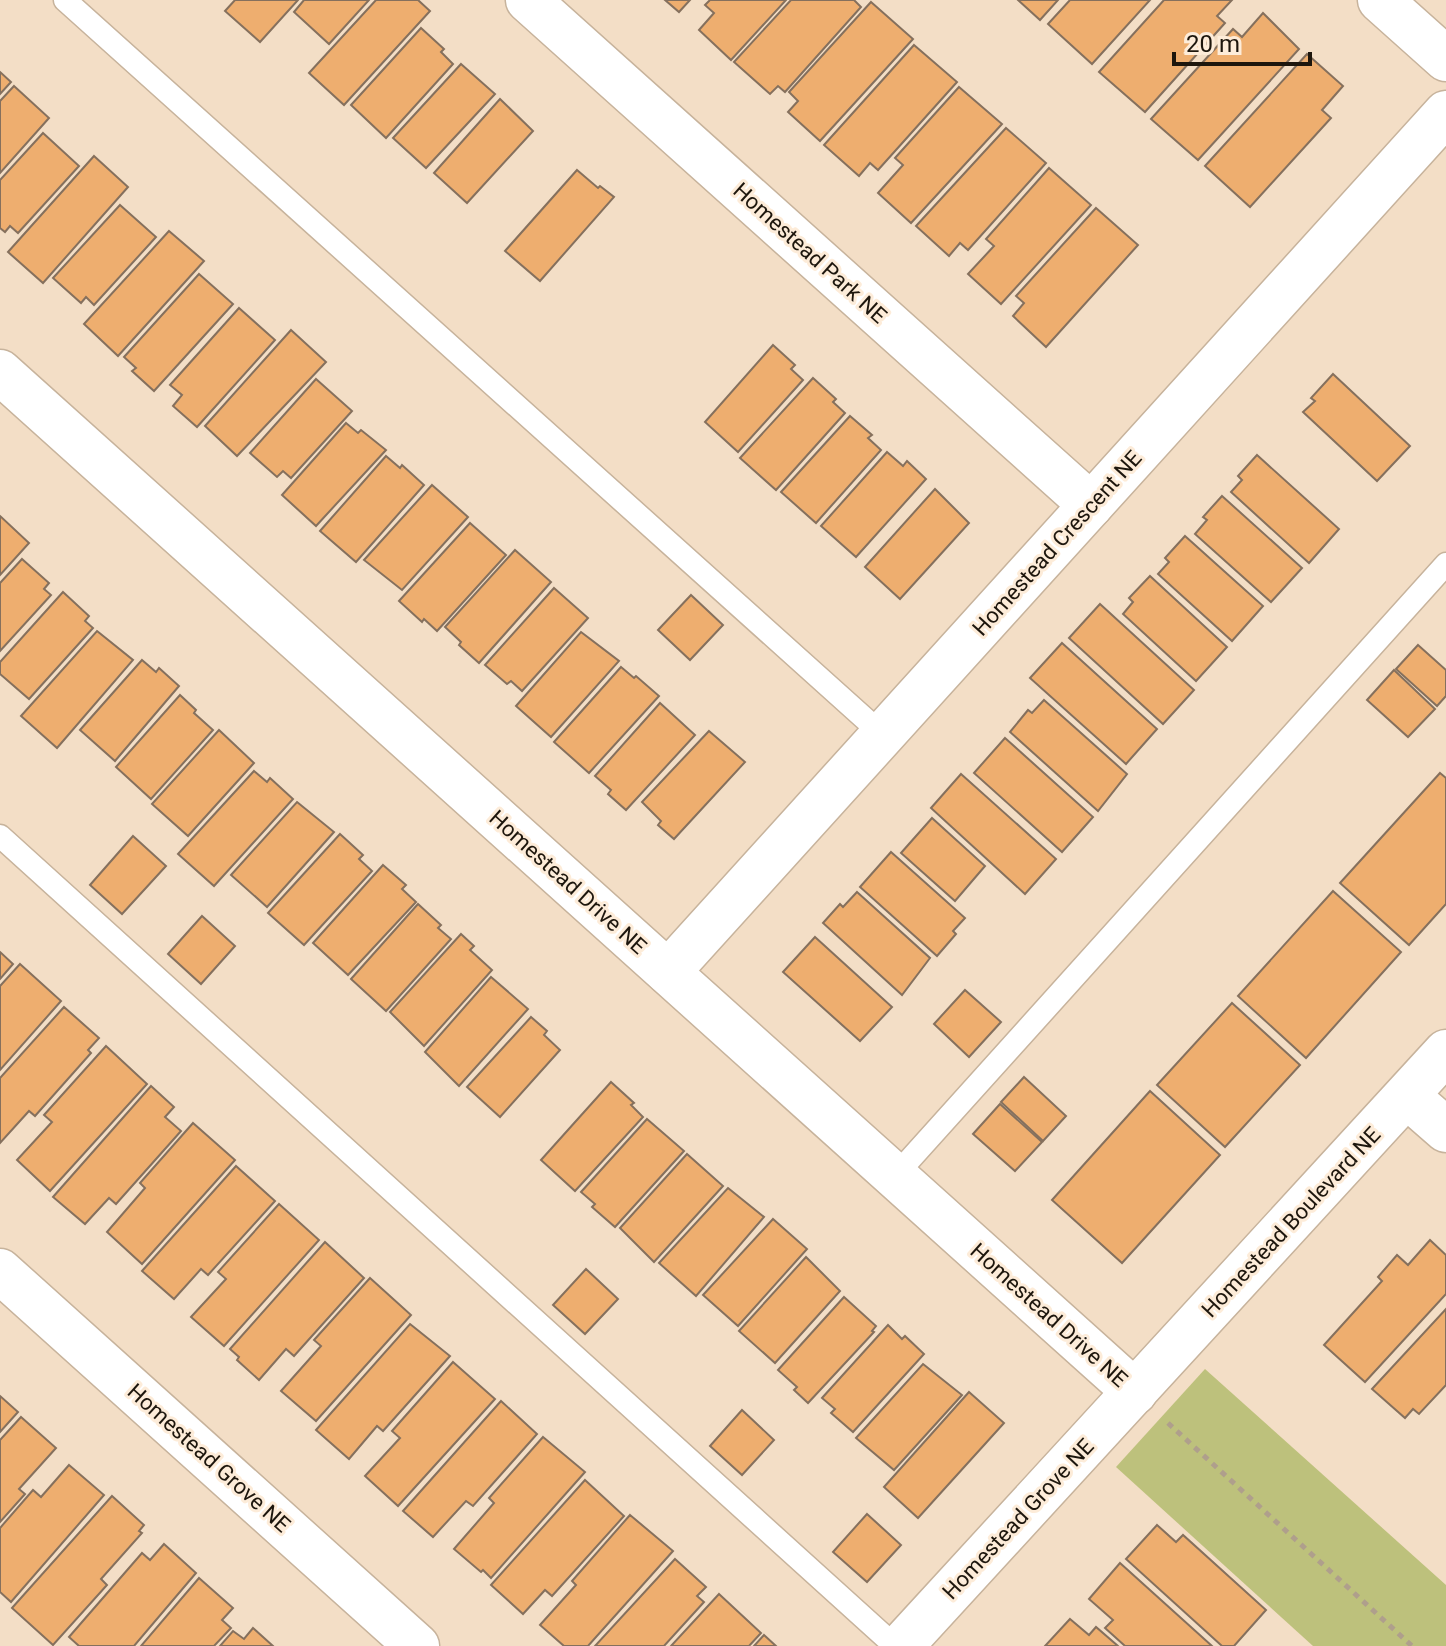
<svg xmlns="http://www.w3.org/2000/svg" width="1446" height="1646" viewBox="0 0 1446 1646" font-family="Roboto,sans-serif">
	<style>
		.green { fill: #bdc17c }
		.building { fill: #eeae6f; stroke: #85705d; stroke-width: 2 }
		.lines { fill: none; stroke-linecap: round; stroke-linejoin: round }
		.lane-casing { stroke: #c7b39c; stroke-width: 25 }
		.street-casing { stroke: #c7b39c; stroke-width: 47 }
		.path { stroke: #af9f8c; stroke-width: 5; stroke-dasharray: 6 6; stroke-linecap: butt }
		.lane { stroke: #fff; stroke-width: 22 }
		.street { stroke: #fff; stroke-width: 44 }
		.labels { text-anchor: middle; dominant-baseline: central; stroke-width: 6; stroke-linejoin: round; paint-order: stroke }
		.street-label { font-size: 22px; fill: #1d160d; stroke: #fdecd9 }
	</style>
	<rect width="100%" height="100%" fill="#f3dec6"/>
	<path class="green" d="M1205 1369 1446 1585V1646H1313L1116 1467Z"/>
	<g class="building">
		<path d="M235 0H298L260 42 225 11Z"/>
		<path d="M304 0H369L329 44 294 12Z"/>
		<path d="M376 0H418L430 11 344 105 309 73Z"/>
		<path d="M665 0H690L679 12Z"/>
		<path d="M710 0H786L731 60 699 30 714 13 705 5Z"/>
		<path d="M791 0H854L861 7 785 92 778 86 770 94 734 62Z"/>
		<path d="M1018 0H1058L1040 20Z"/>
		<path d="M1070 0H1150L1092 64 1048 24Z"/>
		<path d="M1164 0H1232L1217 16 1225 23 1145 112 1099 72Z"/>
		<path d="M871 2 913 39 820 141 788 112 798 101 789 92Z"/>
		<path d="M1263 13 1299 49 1198 160 1151 119 1233 29 1242 37Z"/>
		<path d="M421 28 444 49 441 52 453 64 386 138 351 105Z"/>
		<path d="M914 45 957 82 878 170 870 163 859 176 824 145Z"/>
		<path d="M1307 54 1343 86 1322 110 1331 118 1250 207 1205 166Z"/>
		<path d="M461 64 495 94 426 168 393 138Z"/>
		<path d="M0 72 11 82 0 94Z"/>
		<path d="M14 86 49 118 0 173V101Z"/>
		<path d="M959 87 1002 124 911 223 878 193 903 165 895 158Z"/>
		<path d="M500 99 533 131 467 203 434 173Z"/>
		<path d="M1006 128 1046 163 968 250 960 243 949 256 916 226Z"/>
		<path d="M43 133 79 166 18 233 10 226 5 232 0 228V180Z"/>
		<path d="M94 156 128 187 43 283 8 252Z"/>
		<path d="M1049 168 1091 205 1001 304 968 274 994 246 986 239Z"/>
		<path d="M577 170 598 188 600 186 614 197 540 281 505 251Z"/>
		<path d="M120 205 156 237 94 305 86 297 81 303 53 278Z"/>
		<path d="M1096 208 1138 245 1046 347 1013 316 1024 303 1016 296Z"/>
		<path d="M169 231 204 261 118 356 84 324Z"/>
		<path d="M199 274 233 304 154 391 132 371 136 368 124 357Z"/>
		<path d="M239 308 275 340 197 427 173 406 182 395 170 385Z"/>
		<path d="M291 330 326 362 237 456 205 426Z"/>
		<path d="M773 345 795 365 791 369 803 380 738 452 705 422Z"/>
		<path d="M1333 374 1410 446 1377 481 1303 412 1315 401 1311 398Z"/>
		<path d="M813 378 836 399 833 402 845 413 776 490 740 458Z"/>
		<path d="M316 379 352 411 291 478 283 471 277 477 250 453Z"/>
		<path d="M850 416 872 435 868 438 881 450 816 523 781 492Z"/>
		<path d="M346 423 358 433 361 430 386 450 316 526 282 495Z"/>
		<path d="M887 452 903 466 907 461 926 479 856 557 821 526Z"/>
		<path d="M1257 455 1339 529 1309 563 1231 492 1242 480 1238 476Z"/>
		<path d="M386 456 400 468 402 465 424 485 356 562 320 531Z"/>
		<path d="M432 485 468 517 402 590 364 560Z"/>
		<path d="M935 489 969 523 900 599 865 567Z"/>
		<path d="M1222 496 1302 568 1271 602 1195 534 1207 520 1203 517Z"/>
		<path d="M0 516 29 543 0 575Z"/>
		<path d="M470 523 506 555 437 631 424 619 422 622 399 601Z"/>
		<path d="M1185 536 1263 606 1232 641 1158 574 1169 562 1165 558Z"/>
		<path d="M515 550 551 582 479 663 459 645 461 642 445 627Z"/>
		<path d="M22 559 49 583 44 589 51 595 0 651V583Z"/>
		<path d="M1150 576 1227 647 1196 681 1123 614 1133 602 1129 598Z"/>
		<path d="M554 588 588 618 522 691 511 681 507 684 485 665Z"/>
		<path d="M63 592 89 616 85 621 93 628 29 699 0 674V662Z"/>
		<path d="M691 595 723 625 690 660 658 630Z"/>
		<path d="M1100 604 1194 690 1163 724 1069 638Z"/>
		<path d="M97 631 133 660 57 748 21 716Z"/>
		<path d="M581 632 619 661 551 737 516 706Z"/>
		<path d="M1062 643 1157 729 1126 764 1030 678Z"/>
		<path d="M1418 645 1446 670V696L1437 706 1396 669Z"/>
		<path d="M142 660 156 672 159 668 179 686 115 761 80 730Z"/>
		<path d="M621 667 634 678 636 676 659 696 589 773 554 742Z"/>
		<path d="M1394 670 1435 709 1408 737 1367 700Z"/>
		<path d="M180 695 196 710 194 713 213 730 151 799 116 767Z"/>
		<path d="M1044 700 1127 774 1098 811 1010 732 1028 710 1032 713Z"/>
		<path d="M660 703 695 735 626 810 608 794 611 790 595 776Z"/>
		<path d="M219 730 254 763 188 836 152 804Z"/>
		<path d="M709 731 745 762 674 839 658 825 661 821 642 802Z"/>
		<path d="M1005 738 1093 817 1062 852 974 773Z"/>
		<path d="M254 771 267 782 270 778 293 799 214 886 178 854Z"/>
		<path d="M1440 773 1446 778V904L1409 945 1340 883Z"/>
		<path d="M961 774 1056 859 1025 894 931 808Z"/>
		<path d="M297 802 334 832 267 907 231 875Z"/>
		<path d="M932 818 985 866 955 901 901 853Z"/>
		<path d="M340 834 363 855 359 859 372 871 304 945 268 913Z"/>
		<path d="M133 836 166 866 122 914 90 885Z"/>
		<path d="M891 852 965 918 953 931 956 934 937 956 860 887Z"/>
		<path d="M383 865 406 885 402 889 416 902 348 975 313 943Z"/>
		<path d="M1333 891 1401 952 1306 1058 1238 996Z"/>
		<path d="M857 892 930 958 902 995 823 923 840 904 843 907Z"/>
		<path d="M418 904 441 925 438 928 451 939 386 1011 351 979Z"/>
		<path d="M202 916 235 946 201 984 168 954Z"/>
		<path d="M461 934 474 946 470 950 492 970 424 1046 390 1012Z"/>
		<path d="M815 937 892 1007 860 1041 783 972Z"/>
		<path d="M0 952 13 964 0 979Z"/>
		<path d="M20 964 61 1001 0 1070V986Z"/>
		<path d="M491 977 528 1009 459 1086 425 1052Z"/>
		<path d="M965 990 1001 1022 969 1057 934 1024Z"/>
		<path d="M1232 1003 1300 1065 1225 1147 1157 1085Z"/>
		<path d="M64 1007 99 1038 88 1050 91 1053 35 1116 29 1111 0 1143V1078Z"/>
		<path d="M531 1017 547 1031 544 1035 560 1050 500 1117 467 1087Z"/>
		<path d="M106 1046 147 1084 50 1191 17 1160 52 1122 44 1115Z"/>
		<path d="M1024 1077 1066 1116 1043 1141 1001 1102Z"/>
		<path d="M611 1082 634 1103 631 1105 643 1117 575 1191 541 1160Z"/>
		<path d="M151 1086 174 1107 165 1117 181 1131 116 1204 109 1198 85 1224 53 1197Z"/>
		<path d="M1150 1091 1220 1155 1122 1263 1052 1200Z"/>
		<path d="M1000 1104 1042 1142 1015 1171 973 1134Z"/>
		<path d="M647 1119 684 1151 615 1227 592 1207 595 1204 581 1192Z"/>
		<path d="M193 1123 235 1160 142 1264 107 1232 145 1188 140 1183Z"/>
		<path d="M687 1154 723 1186 654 1262 620 1228Z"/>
		<path d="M236 1166 275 1201 208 1275 201 1269 174 1299 142 1271Z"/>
		<path d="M728 1188 764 1217 696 1296 659 1263Z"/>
		<path d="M279 1204 319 1240 224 1346 191 1317 226 1279 218 1272Z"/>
		<path d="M773 1219 807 1249 738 1326 703 1295Z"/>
		<path d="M1430 1240 1446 1255V1294L1365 1382 1324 1345 1382 1281 1378 1277 1397 1255 1408 1265Z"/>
		<path d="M325 1242 364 1278 294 1356 286 1349 259 1380 237 1360 239 1357 230 1349Z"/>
		<path d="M806 1257 840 1291 775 1363 739 1331Z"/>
		<path d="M586 1269 618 1299 585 1334 553 1305Z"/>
		<path d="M370 1278 411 1315 316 1421 281 1391 321 1346 314 1340Z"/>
		<path d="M844 1297 876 1326 872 1331 874 1332 808 1403 794 1390 797 1387 778 1370Z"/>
		<path d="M1446 1309V1385L1419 1414 1413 1409 1405 1418 1372 1389Z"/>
		<path d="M410 1324 450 1356 383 1431 377 1426 349 1459 316 1430Z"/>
		<path d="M888 1325 902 1339 905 1336 924 1354 853 1432 831 1413 835 1409 822 1398Z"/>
		<path d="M453 1362 495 1399 398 1506 365 1476 400 1438 392 1431Z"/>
		<path d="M923 1364 962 1395 894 1470 856 1438Z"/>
		<path d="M969 1392 1004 1423 918 1518 884 1487Z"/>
		<path d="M0 1396 18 1412 0 1432Z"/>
		<path d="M501 1401 537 1434 473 1506 466 1501 433 1537 403 1511Z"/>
		<path d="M742 1410 774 1440 742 1475 710 1446Z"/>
		<path d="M21 1417 56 1448 19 1489 25 1494 0 1522V1440Z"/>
		<path d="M543 1437 585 1472 491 1578 483 1570 481 1572 454 1549 494 1503 489 1498Z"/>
		<path d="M69 1465 104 1495 11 1602 0 1592V1528L33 1490 41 1497Z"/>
		<path d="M585 1480 624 1516 552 1596 545 1590 523 1614 491 1585Z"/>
		<path d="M112 1496 144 1525 139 1531 142 1533 101 1579 107 1585 53 1645 12 1608Z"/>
		<path d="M867 1514 901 1545 867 1582 833 1552Z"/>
		<path d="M630 1515 673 1551 588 1646H564L540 1625 576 1585 572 1581Z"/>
		<path d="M1157 1525 1176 1542 1183 1535 1266 1610 1234 1646H1222L1126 1559Z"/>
		<path d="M164 1544 196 1573 134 1646H79L69 1637 142 1553 150 1560Z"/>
		<path d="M675 1559 706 1587 697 1596 704 1602 664 1646H595Z"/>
		<path d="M1120 1563 1212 1646H1125L1105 1628 1113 1620 1089 1599Z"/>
		<path d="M199 1578 233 1608 222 1620 231 1628 214 1646H141Z"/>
		<path d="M719 1594 761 1633 749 1646H671Z"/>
		<path d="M1070 1619 1089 1635 1096 1627 1118 1646H1045Z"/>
		<path d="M253 1628 273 1646H220L233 1631 244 1639Z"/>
		<path d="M764 1635 776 1646H754Z"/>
	</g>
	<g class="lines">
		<g class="lane-casing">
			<g id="lane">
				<path d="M65 0 883 735"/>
				<path d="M0 836 895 1646"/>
				<path d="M895 1176 1446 564"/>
			</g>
		</g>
		<g class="street-casing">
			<g id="street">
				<path d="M528 0 1091 505"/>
				<path d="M1380 0 1446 59"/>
				<path d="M0 372 1135 1392"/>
				<path d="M668 972 1446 113"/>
				<path d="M1407 1096 1446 1130"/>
				<path d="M0 1271 417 1646"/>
				<path d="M901 1646 1446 1052"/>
			</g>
		</g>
		<path class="path" d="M1168 1423 1412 1646"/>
		<use href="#lane" class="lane"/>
		<use href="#street" class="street"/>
	</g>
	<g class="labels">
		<g class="street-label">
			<text transform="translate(810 253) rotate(42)">Homestead Park NE</text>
			<text transform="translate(1057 543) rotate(-48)">Homestead Crescent NE</text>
			<text transform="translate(568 882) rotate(42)">Homestead Drive NE</text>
			<text transform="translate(1291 1222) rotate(-47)">Homestead Boulevard NE</text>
			<text transform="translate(1049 1315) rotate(42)">Homestead Drive NE</text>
			<text transform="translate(209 1458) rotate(42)">Homestead Grove NE</text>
			<text transform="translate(1018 1519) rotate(-47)">Homestead Grove NE</text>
		</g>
	</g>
	<path d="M1174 52v12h136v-12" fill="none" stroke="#1d160d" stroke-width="4"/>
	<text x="1186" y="52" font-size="24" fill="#1d160d" stroke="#fdecd9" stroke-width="6" paint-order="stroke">20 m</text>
</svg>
